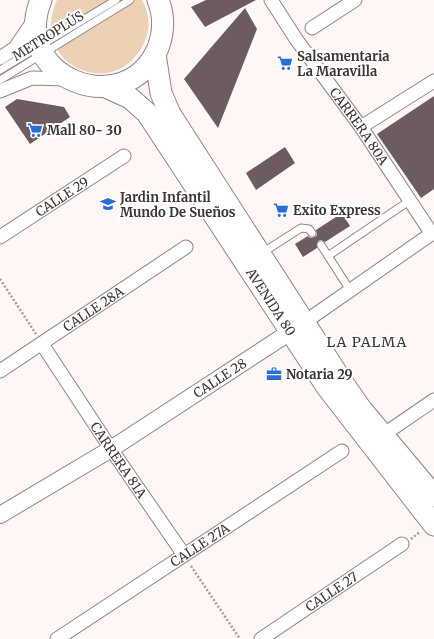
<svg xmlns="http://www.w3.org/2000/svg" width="434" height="639" viewBox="0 0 434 639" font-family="Merriweather,serif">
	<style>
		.green { fill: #edd1b5 }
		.building { fill: #6c5c61 }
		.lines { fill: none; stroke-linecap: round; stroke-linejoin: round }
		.service-casing { stroke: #958382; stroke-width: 9 }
		.minor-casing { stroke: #958382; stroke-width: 15 }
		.tertiary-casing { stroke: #958382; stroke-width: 18 }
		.primary-casing { stroke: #958382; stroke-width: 23 }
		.path { stroke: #a69e9e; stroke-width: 2.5; stroke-dasharray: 2 2; stroke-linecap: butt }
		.service { stroke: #fff; stroke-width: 7 }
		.minor { stroke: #fff; stroke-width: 13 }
		.tertiary { stroke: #fff; stroke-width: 16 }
		.primary { stroke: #fff; stroke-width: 21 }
		.labels { text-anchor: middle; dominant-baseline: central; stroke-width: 4; stroke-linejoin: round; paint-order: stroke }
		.street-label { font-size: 13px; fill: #3b3433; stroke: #fff }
		.poi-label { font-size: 13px; font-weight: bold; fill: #3b3433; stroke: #fff; text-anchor: start }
		.neighbourhood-label { font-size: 14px; letter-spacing: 1px; fill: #3b3433; stroke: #fff }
	</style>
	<rect width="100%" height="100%" fill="#fff6f6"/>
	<path class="green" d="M57 0H142C149 12 151 28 145 41 117 105 27 65 57 0Z"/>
	<g class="building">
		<path d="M206 0H256L205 27 191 7Z"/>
		<path d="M245 8 257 29 218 128 184 79Z"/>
		<path d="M434 96V189L421 198 377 134Z"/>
		<path d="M17 99 64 107 70 117 30 144 5 107Z"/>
		<path d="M285 147 295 163 256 190 246 173Z"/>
		<path d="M342 213 350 226 325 242 321 240 318 241 317 248 303 257 295 244 308 236 310 238 315 237 317 235 316 230Z"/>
	</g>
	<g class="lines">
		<g class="service-casing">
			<g id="service">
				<path d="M0 70 116 0"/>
				<path d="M0 80 130 0"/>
				<path d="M321 245 350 290"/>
				<path d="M262 253 301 228 309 229 312 233"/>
				<path d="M328 256 409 201"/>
			</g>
		</g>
		<g class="minor-casing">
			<g id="minor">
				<path id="s1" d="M271 0 296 39 361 127 432 234"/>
				<path d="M312 28 355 0"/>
				<path d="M0 58 15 48 36 17"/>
				<path d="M0 91 32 78 67 79"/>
				<path d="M361 127 434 81"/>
				<path id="s2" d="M0 237 124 156"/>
				<path d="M299 326 434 232"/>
				<path id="s3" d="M42 344 111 449 184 555"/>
				<path id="s4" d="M0 371 186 247"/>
				<path d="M383 435 434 400"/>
				<path id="s5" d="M57 639 342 451"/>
				<path id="s6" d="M261 639 402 544"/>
			</g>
		</g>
		<g class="tertiary-casing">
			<g id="tertiary">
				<path id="s7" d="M0 515 111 449 290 332"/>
			</g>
		</g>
		<g class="primary-casing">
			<g id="primary">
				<path d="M41 0C9 78 126 123 158 48 164 32 164 15 158 0"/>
				<path d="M155 54 161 93 170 114 345 386 361 409 434 496"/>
				<path id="s8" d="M106 87 130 98 147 113 327 387 434 525"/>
			</g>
		</g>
		<g class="path">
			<path d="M0 279 36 334"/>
			<path d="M411 539 420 532"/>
			<path d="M191 566 240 639"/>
		</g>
		<use href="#service" class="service"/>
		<use href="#minor" class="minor"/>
		<use href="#tertiary" class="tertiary"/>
		<use href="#primary" class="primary"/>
	</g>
	<defs>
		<g id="supermarket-bare" transform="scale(1.2)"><path d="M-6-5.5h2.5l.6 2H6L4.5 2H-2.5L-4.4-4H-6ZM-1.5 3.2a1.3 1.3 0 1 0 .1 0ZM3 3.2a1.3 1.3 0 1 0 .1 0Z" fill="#2a6dda" stroke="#fff" stroke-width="2.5" paint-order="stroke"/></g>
		<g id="school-bare" transform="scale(1.2)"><path d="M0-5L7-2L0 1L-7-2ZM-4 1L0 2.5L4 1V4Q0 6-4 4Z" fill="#2a6dda" stroke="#fff" stroke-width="2.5" paint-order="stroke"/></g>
		<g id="office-bare" transform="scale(1.2)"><path d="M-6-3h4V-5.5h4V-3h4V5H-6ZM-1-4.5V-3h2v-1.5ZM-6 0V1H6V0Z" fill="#2a6dda" stroke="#fff" stroke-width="2.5" paint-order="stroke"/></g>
	</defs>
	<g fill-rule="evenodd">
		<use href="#supermarket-bare" x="285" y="63"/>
		<use href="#supermarket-bare" x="35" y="130"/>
		<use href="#school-bare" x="108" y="204"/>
		<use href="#supermarket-bare" x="281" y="210"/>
		<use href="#office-bare" x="274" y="374"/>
	</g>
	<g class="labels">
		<g class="street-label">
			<text transform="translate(48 36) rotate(-32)">METROPLÚS</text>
			<text stroke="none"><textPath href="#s1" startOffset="154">CARRERA 80A</textPath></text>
			<text stroke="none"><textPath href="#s2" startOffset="74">CALLE 29</textPath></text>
			<text stroke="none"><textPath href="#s8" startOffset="275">AVENIDA 80</textPath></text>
			<text stroke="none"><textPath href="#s4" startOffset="112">CALLE 28A</textPath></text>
			<text stroke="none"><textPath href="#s7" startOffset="259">CALLE 28</textPath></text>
			<text stroke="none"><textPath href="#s3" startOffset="139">CARRERA 81A</textPath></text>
			<text stroke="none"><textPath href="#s5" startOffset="171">CALLE 27A</textPath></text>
			<text stroke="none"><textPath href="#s6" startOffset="85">CALLE 27</textPath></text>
		</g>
		<g class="poi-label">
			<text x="297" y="56">Salsamentaria<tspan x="297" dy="15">La Maravilla</tspan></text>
			<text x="47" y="130">Mall 80- 30</text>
			<text x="120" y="197">Jardin Infantil<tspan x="120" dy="15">Mundo De Sueños</tspan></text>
			<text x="293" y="210">Exito Express</text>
			<text x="286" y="374">Notaria 29</text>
		</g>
		<g class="neighbourhood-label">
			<text x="367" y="342">LA PALMA</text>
		</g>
	</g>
</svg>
